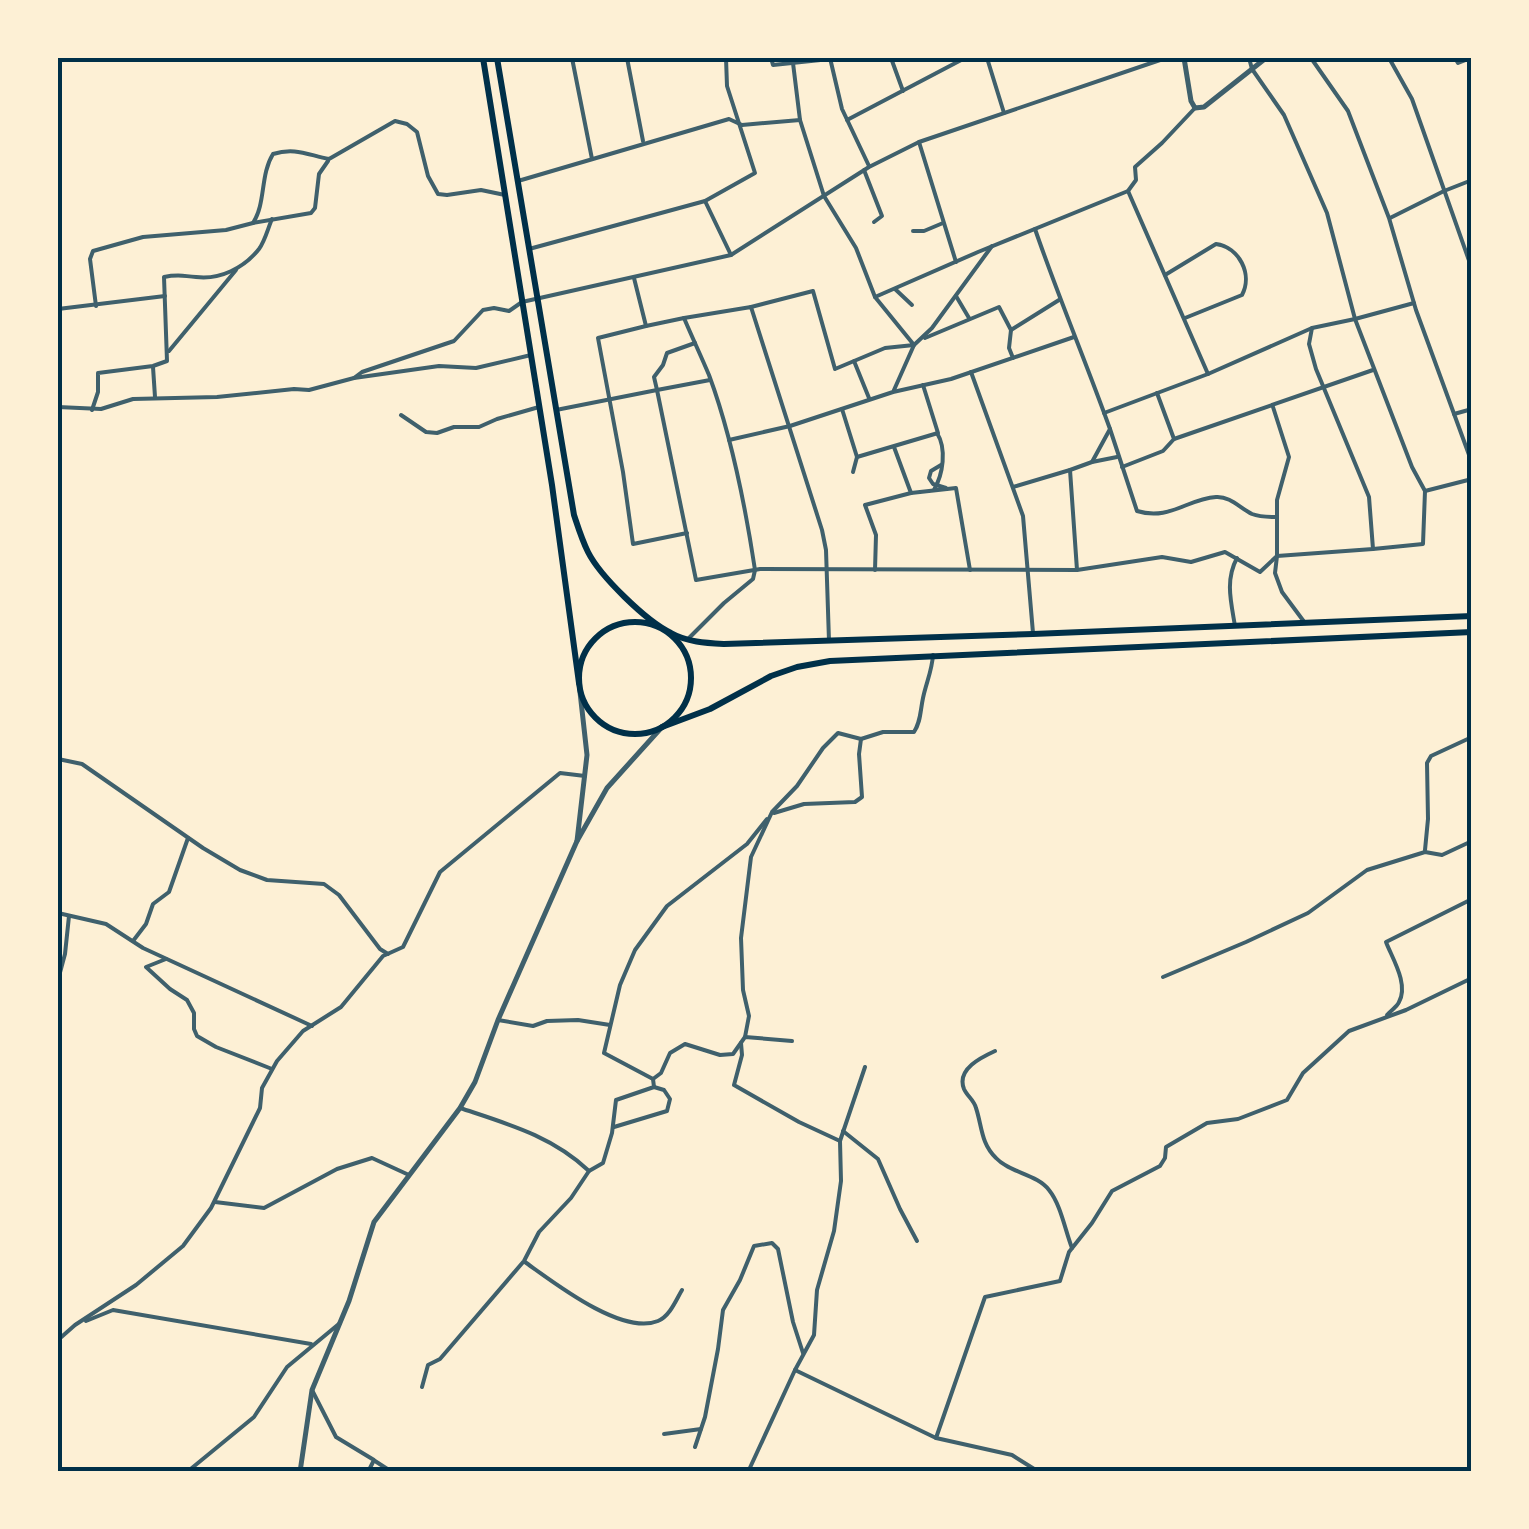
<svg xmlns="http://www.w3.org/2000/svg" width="1529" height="1529" viewBox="0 0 1529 1529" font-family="'IBM Plex Serif',serif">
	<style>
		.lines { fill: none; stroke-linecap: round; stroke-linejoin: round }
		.minor { stroke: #3f606c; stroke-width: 4 }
		.tertiary { stroke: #3f606c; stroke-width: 5 }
		.primary { stroke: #003049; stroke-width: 6 }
		.neatline { fill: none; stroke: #003049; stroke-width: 4 }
	</style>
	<rect width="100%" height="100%" fill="#fdf0d5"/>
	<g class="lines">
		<g class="minor">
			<path d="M572 58 592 159"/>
			<path d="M627 58 643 141"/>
			<path d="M771 58 773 65 830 59"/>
			<path d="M830 58 842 109 869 166"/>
			<path d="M891 58 903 91"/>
			<path d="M987 58 1004 113"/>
			<path d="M1249 58 1252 69 1284 115 1327 213 1355 319 1412 467 1425 491 1472 479"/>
			<path d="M1311 58 1348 111 1389 218 1416 310 1472 463"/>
			<path d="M1389 58 1412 99 1472 269"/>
			<path d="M1455 58 1458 63 1471 58"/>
			<path d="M847 120 965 58"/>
			<path d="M919 142 956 262"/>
			<path d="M864 170 882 216 874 222"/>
			<path d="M518 181 729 119 742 125 800 120 793 63"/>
			<path d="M1128 191 1208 374"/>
			<path d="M705 201 731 255"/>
			<path d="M1390 218 1444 191 1472 180"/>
			<path d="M253 223 311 213 315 208 319 174 328 161"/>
			<path d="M1035 229C1058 296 1086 362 1110 429L1092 462 1070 470 1077 570"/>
			<path d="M913 231H924L943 223"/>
			<path d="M529 249 705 201 755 173 727 86 726 58"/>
			<path d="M1165 275 1216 244C1239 247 1253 274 1242 295L1185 318"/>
			<path d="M634 278 646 326 598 338 623 472 633 544 687 533"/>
			<path d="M895 289 912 305"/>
			<path d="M956 296 969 318"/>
			<path d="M875 297 978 252 1128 191 1136 180 1135 167 1162 143 1195 108"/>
			<path d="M96 306 90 259 93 251 143 237 226 230 253 223C266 203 260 175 273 154 295 147 308 155 329 159L395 121 407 124 417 132 428 176 438 194 447 195 481 190 505 195"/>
			<path d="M751 307 813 291 835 369 885 348 914 345 875 297 856 248 824 196 800 120"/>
			<path d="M58 309 165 296"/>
			<path d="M684 318 751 307 822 530 826 550 829 641"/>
			<path d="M646 326 684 318C692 337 701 356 709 375 732 437 745 504 755 570L753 579 724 603 688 639"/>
			<path d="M1011 330 1009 348 1013 358"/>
			<path d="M925 338 999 307 1011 330 1059 300"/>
			<path d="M695 343 667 353 663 365 654 377 657 390 710 380"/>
			<path d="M169 351 236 270"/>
			<path d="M854 361 869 398"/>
			<path d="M153 367 155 397"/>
			<path d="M971 372 1023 516 1033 633"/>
			<path d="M354 378 362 372 454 341 483 310 494 308 509 311 522 302 731 255 869 167 919 142 1166 58"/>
			<path d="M894 390 914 345 932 328 992 246"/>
			<path d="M58 407 101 409 133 399 217 397 294 389 309 390 354 378 439 366 476 368 531 355"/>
			<path d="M1273 407 1289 457 1277 500V556L1275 573 1282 592 1305 623"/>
			<path d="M842 409 857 457 938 433 923 385"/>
			<path d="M92 410 98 392V373L153 366 167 361 164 277C179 274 182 276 196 277 220 280 244 268 259 249 265 241 268 228 272 219"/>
			<path d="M556 410 657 390 696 580 760 569 1077 570 1162 557 1191 562 1225 552 1260 572 1277 556 1373 549 1369 497 1316 369 1309 344 1312 328"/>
			<path d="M1104 413 1208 374 1312 328 1355 319 1414 303"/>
			<path d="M1454 414 1472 409"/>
			<path d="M401 415 426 432 437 433 454 427H479L497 419 539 407"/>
			<path d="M1110 429 1137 511C1169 521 1187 499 1216 497 1230 496 1240 508 1252 514 1260 517 1268 517 1276 517"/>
			<path d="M1174 439 1373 370"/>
			<path d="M729 440 790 426 893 392 951 379 1074 337"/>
			<path d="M894 447 911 493 956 488 970 570"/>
			<path d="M1092 462 1117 457"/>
			<path d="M941 465 931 471 929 478 933 484 946 488"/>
			<path d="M1122 467 1163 451 1174 439 1157 393"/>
			<path d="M853 472 857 457"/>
			<path d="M1013 487 1070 470"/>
			<path d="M934 490C943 474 947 449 937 433"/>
			<path d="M1373 549 1423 544 1425 491"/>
			<path d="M875 570 876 535 865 505 911 493"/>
			<path d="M1235 626C1231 602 1225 580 1237 558"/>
			<path d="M58 759 82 764 203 848 240 870 267 880 324 884 339 895 380 949 388 954"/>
			<path d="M774 813 804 804 855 802 862 797 859 754 861 739"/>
			<path d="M1425 850 1428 819 1427 763 1431 756 1472 737"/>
			<path d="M58 913 106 924 143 948 312 1026"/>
			<path d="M133 941 146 924 153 904 169 892 188 838"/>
			<path d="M166 959 146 967 170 989 187 1000 194 1013V1029L197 1036 216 1047 272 1069"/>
			<path d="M1163 977 1246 942 1308 913 1367 870 1425 852 1442 855 1472 841"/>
			<path d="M58 980 65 954 69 916"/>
			<path d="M1387 1015C1391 1010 1397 1007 1399 1002 1409 984 1392 958 1386 942L1472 899"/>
			<path d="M498 1020 533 1026 547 1021 578 1020 610 1025"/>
			<path d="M745 1037 749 1016 743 990 741 938 751 857 772 812 797 786 823 748 838 733 861 739 883 732H914C921 721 920 712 923 698 926 683 932 671 933 655"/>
			<path d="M741 1043 742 1055 734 1085 799 1122 840 1141"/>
			<path d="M995 1051C982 1057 956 1069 964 1089 967 1096 974 1100 976 1108 982 1126 981 1144 996 1158 1010 1173 1037 1174 1049 1190 1061 1205 1065 1230 1072 1248"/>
			<path d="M653 1079 661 1073 670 1053 685 1044 720 1055 733 1054 745 1037 792 1041"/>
			<path d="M614 1127 667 1111 670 1099 664 1090 654 1087"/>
			<path d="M843 1131 878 1159 900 1209 917 1241"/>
			<path d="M589 1171 603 1163 612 1133 616 1100 654 1087 653 1079 604 1053 620 985 635 950 667 906 747 844 767 819"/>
			<path d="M215 1202 264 1208 337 1169 372 1158 409 1175"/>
			<path d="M525 1262C553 1282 622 1336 658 1321 670 1316 676 1300 682 1290"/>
			<path d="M86 1321 113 1310 311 1344"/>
			<path d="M58 1340 75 1325 136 1285 183 1246 211 1208 260 1108 262 1088 277 1061 303 1031 341 1007 383 956 403 947 440 872 560 773 585 776"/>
			<path d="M795 1370 936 1438 1012 1455 1039 1472"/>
			<path d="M422 1387 428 1365 440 1359 524 1261 539 1232 571 1198 589 1171C552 1136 508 1124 460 1108"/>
			<path d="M312 1390 336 1437 374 1460 368 1472"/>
			<path d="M664 1434 701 1429"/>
			<path d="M936 1438 985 1297 1060 1281 1069 1252 1092 1223 1112 1191 1160 1166 1165 1158 1166 1147 1207 1123 1238 1119 1287 1100 1303 1073 1349 1031 1406 1010 1472 978"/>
			<path d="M695 1447 705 1417 718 1349 723 1310 740 1280 754 1246 772 1243 778 1249 793 1322 803 1353"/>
			<path d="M375 1461 392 1472"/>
			<path d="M187 1472 254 1417 287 1367 340 1323"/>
			<path d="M748 1472 795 1370 814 1335 817 1290 834 1231 841 1181 840 1141 865 1067"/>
		</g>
		<g class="tertiary">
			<path d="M1184 58 1191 101 1195 108 1204 107 1266 58"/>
			<path d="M579 683 587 755 577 841 607 788 662 727"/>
			<path d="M300 1472 312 1390 349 1301 374 1222 460 1108 475 1082 498 1020 577 841"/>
		</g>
		<g class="primary">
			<path d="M483 58 552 485 579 683"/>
			<path d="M497 58 574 515C578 527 582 540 588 552 600 576 646 621 671 633 687 642 706 643 724 644L1033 634 1472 616"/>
			<circle cx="635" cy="678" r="56"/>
			<path d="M662 727 710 709 771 676 797 667 830 661 1472 632"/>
		</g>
	</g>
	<rect width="1529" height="1529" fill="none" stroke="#fdf0d5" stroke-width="120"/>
	<rect x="60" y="60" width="1409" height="1409" class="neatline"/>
</svg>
